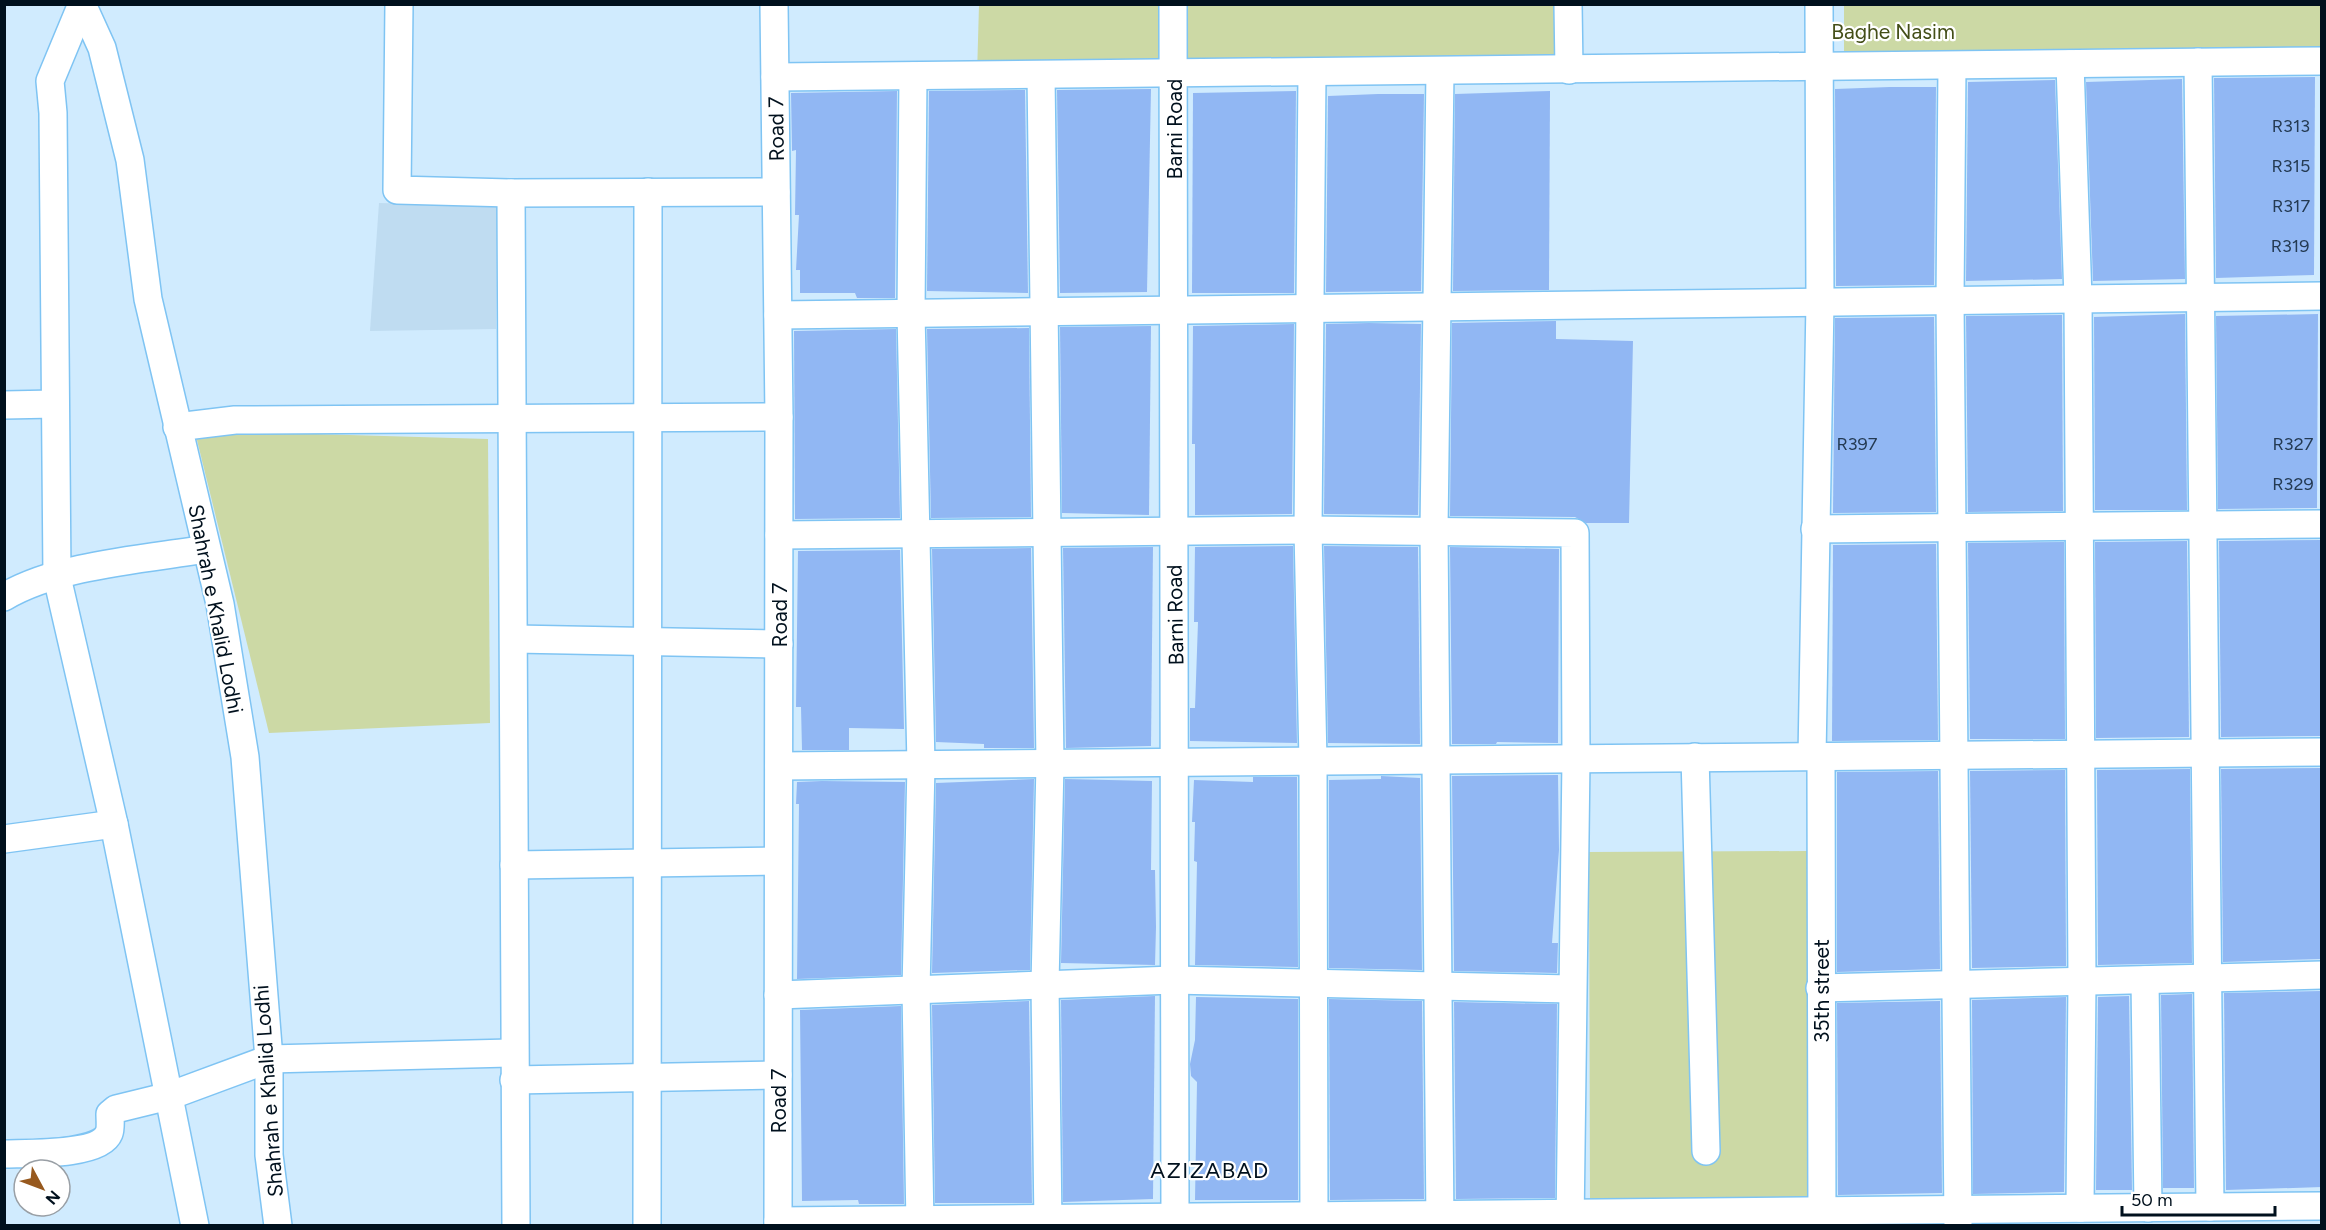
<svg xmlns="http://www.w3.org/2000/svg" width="2326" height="1230" viewBox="0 0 2326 1230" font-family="Figtree,sans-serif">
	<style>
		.built { fill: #bfdcf1 }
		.green { fill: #ccd9a5 }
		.building { fill: #91b7f3 }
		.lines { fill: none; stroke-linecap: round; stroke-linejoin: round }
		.minor-casing { stroke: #7fc4f3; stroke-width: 30 }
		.minor { stroke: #fff; stroke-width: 27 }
		.labels { text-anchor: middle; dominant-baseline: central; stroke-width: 4.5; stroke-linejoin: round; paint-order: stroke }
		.number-label { font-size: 18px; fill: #243a52 }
		.park-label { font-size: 21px; fill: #444f18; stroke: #fff }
		.street-label { font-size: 21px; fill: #00101d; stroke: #fff }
		.neighbourhood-label { font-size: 22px; letter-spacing: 1.5px; fill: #00101d; stroke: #fff }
	</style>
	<rect width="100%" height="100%" fill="#d0ebfe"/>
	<path class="built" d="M379 203 497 206 496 329 370 331Z"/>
	<g class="green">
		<path d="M979 5H1568L1569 70 977 75Z"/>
		<path d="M1844 5H2321V55L1844 60Z"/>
		<path d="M243 432 488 439 490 723 269 733 196 436Z"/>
		<path d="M1807 851V1202L1590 1203 1589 852Z"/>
	</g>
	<g class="building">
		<path d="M2315 77 2314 275 2216 278 2214 78Z"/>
		<path d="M2182 79 2185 279 2093 281 2086 82Z"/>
		<path d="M2055 80 2062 279 1966 281 1968 82Z"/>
		<path d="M1890 87H1936L1934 285 1836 286 1835 89Z"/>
		<path d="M1151 89 1147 292 1060 293 1057 90Z"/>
		<path d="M1025 90 1028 293 927 291 929 91Z"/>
		<path d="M897 91 895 298H857L855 293H800V270H796L799 215H795L796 150 792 151 791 93Z"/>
		<path d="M1296 91 1294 293H1192L1193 93Z"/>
		<path d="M1550 91 1549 290 1453 291 1455 94Z"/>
		<path d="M1378 94H1424L1421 291 1326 292 1328 96Z"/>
		<path d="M2185 314 2187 510H2095L2094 317Z"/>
		<path d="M2318 314 2317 508 2218 509 2216 316Z"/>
		<path d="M2062 315 2063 511 1968 512 1966 316Z"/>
		<path d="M1934 317 1936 512 1833 513 1835 318Z"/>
		<path d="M1556 321V339L1633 341 1629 523H1586L1575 517 1450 516 1452 323Z"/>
		<path d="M1369 323 1421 324 1418 515 1324 514 1326 324Z"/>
		<path d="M1294 324 1292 514 1195 515V444H1192L1193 326Z"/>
		<path d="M1151 326 1149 515 1062 513 1060 327Z"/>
		<path d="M1029 328 1031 517 931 518 927 329Z"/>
		<path d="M896 329 900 518 795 519 794 331Z"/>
		<path d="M2322 540V736L2221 737 2219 541Z"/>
		<path d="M2187 541 2189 737 2096 738 2095 542Z"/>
		<path d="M2064 542 2065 739H1970L1968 543Z"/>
		<path d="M1936 544 1938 740 1832 741 1833 545Z"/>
		<path d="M1293 546 1297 743 1190 741V708H1195L1198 622H1194L1195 547Z"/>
		<path d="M1324 546 1418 547 1420 744 1328 743Z"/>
		<path d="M1153 547 1151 746 1066 748 1063 548Z"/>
		<path d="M1450 547 1559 549 1558 743 1497 742 1496 744H1452Z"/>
		<path d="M1031 548 1034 748H984V744L936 742 932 549Z"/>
		<path d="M900 550 904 729 849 728V750H802L801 707H796L798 551Z"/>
		<path d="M2322 768 2321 959 2223 962 2221 769Z"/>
		<path d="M2190 769 2192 963 2098 965 2097 770Z"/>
		<path d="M2065 770 2066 966 1972 968 1970 771Z"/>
		<path d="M1938 771 1940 969 1837 972V772Z"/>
		<path d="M1558 775 1559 850 1552 943H1558L1557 973 1454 971 1452 776Z"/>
		<path d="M1381 776 1420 778 1422 970 1329 968V780L1381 779Z"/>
		<path d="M1253 777H1297L1298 967 1195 965 1197 862 1194 861 1195 822H1192L1194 780 1253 782Z"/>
		<path d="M1034 779 1030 970 932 973 936 783Z"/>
		<path d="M1065 779 1152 781 1151 870H1155L1156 927 1155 965 1061 963Z"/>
		<path d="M822 781 905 782 901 975 797 979 799 804H796L797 782Z"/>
		<path d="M2321 991 2322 1187 2226 1190 2224 993Z"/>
		<path d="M2192 994 2194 1188H2163L2161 995Z"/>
		<path d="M1155 996 1153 1199 1063 1202 1061 1000Z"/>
		<path d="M2129 996 2132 1190H2096L2098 997Z"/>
		<path d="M1196 997 1298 999V1200H1195L1197 1082 1191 1076 1190 1064 1195 1040Z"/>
		<path d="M2066 997 2064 1192 1973 1194 1972 1000Z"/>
		<path d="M1329 999 1422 1001 1424 1199 1330 1200Z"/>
		<path d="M1029 1001 1032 1203H935L932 1005Z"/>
		<path d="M1940 1001 1942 1193 1838 1195 1837 1003Z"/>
		<path d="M1454 1002 1557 1004 1555 1198 1456 1199Z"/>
		<path d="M901 1006 904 1204H859L858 1200 802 1201 800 1010Z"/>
	</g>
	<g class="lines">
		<g class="minor-casing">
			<g id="minor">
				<path d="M82 4 50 81 53 113 57 577 114 824 195 1226"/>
				<path d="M82 4 102 48 130 160 148 299 220 604 245 757 269 1059V1155L278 1226"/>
				<path d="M399 4 397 190 511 193 776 192"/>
				<path d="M774 4 779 417 778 1226"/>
				<path d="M1173 4 1175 1226"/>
				<path d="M1568 4 1569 70"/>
				<path d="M2198 62 2210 1207"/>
				<path d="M2070 64 2078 299 2082 981 2080 1208"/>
				<path d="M1952 66 1950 300 1958 1226"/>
				<path d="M1440 71 1434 530 1440 1226"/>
				<path d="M1312 73 1308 530 1313 761 1314 1226"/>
				<path d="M1041 75 1050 764 1045 984 1048 1226"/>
				<path d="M913 76 911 313 921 765 916 990 920 1226"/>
				<path d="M775 77 2322 61"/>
				<path d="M511 193 516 1226"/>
				<path d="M778 315 2322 296"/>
				<path d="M4 405 55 404"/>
				<path d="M177 427 235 420 779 417"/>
				<path d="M1815 529 2322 524"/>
				<path d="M779 535 1308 530 1575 533 1576 759 1570 1226"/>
				<path d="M4 597C57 565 145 559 206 549"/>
				<path d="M515 639 779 644"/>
				<path d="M1821 756 1822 1226"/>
				<path d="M1695 757 1706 1151"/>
				<path d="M1812 757 1820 302 1819 4"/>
				<path d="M779 766 2322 752"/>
				<path d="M4 839 114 824"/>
				<path d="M514 865 778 861"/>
				<path d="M2145 980 2148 1208"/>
				<path d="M1820 988 2322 975"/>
				<path d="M778 995 1173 980 1571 989"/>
				<path d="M514 1080 778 1075"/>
				<path d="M4 1154C25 1153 100 1156 109 1133 111 1128 110 1120 110 1114L116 1109 169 1096 269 1059 514 1053"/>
				<path d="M778 1221 2322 1206"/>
				<path d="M647 1226 648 192"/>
			</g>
		</g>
		<use href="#minor" class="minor"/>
	</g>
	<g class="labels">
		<g class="number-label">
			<text x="2291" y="126">R313</text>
			<text x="2291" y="166">R315</text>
			<text x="2291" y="206">R317</text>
			<text x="2290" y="246">R319</text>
			<text x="1857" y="444">R397</text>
			<text x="2293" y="444">R327</text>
			<text x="2293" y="484">R329</text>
		</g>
		<g class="park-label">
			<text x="1893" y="31">Baghe Nasim</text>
		</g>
		<g class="street-label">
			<text transform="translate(776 129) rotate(-91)">Road 7</text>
			<text transform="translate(1174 129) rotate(-90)">Barni Road</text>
			<text transform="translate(216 609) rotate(79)">Shahrah e Khalid Lodhi</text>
			<text transform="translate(779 615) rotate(-90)">Road 7</text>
			<text transform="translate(1175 615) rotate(-91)">Barni Road</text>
			<text transform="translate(1821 991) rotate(-90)">35th street</text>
			<text transform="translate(268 1091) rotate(-94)">Shahrah e Khalid Lodhi</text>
			<text transform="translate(778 1101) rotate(-90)">Road 7</text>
		</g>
		<g class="neighbourhood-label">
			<text x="1210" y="1170">AZIZABAD</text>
		</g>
	</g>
	<rect width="2326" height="1230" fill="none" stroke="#00101d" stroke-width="12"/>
	<g transform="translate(42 1188) rotate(131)"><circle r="28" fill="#ffffff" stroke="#999fa5" stroke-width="1.5"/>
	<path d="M0-4.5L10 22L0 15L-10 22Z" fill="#97591e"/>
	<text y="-9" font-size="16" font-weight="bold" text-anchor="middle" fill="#00101d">N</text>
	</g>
	<path d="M2122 1206v9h153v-9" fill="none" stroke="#00101d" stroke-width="3"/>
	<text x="2131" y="1206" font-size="18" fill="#00101d" stroke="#ffffff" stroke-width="4.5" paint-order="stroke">50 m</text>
</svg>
